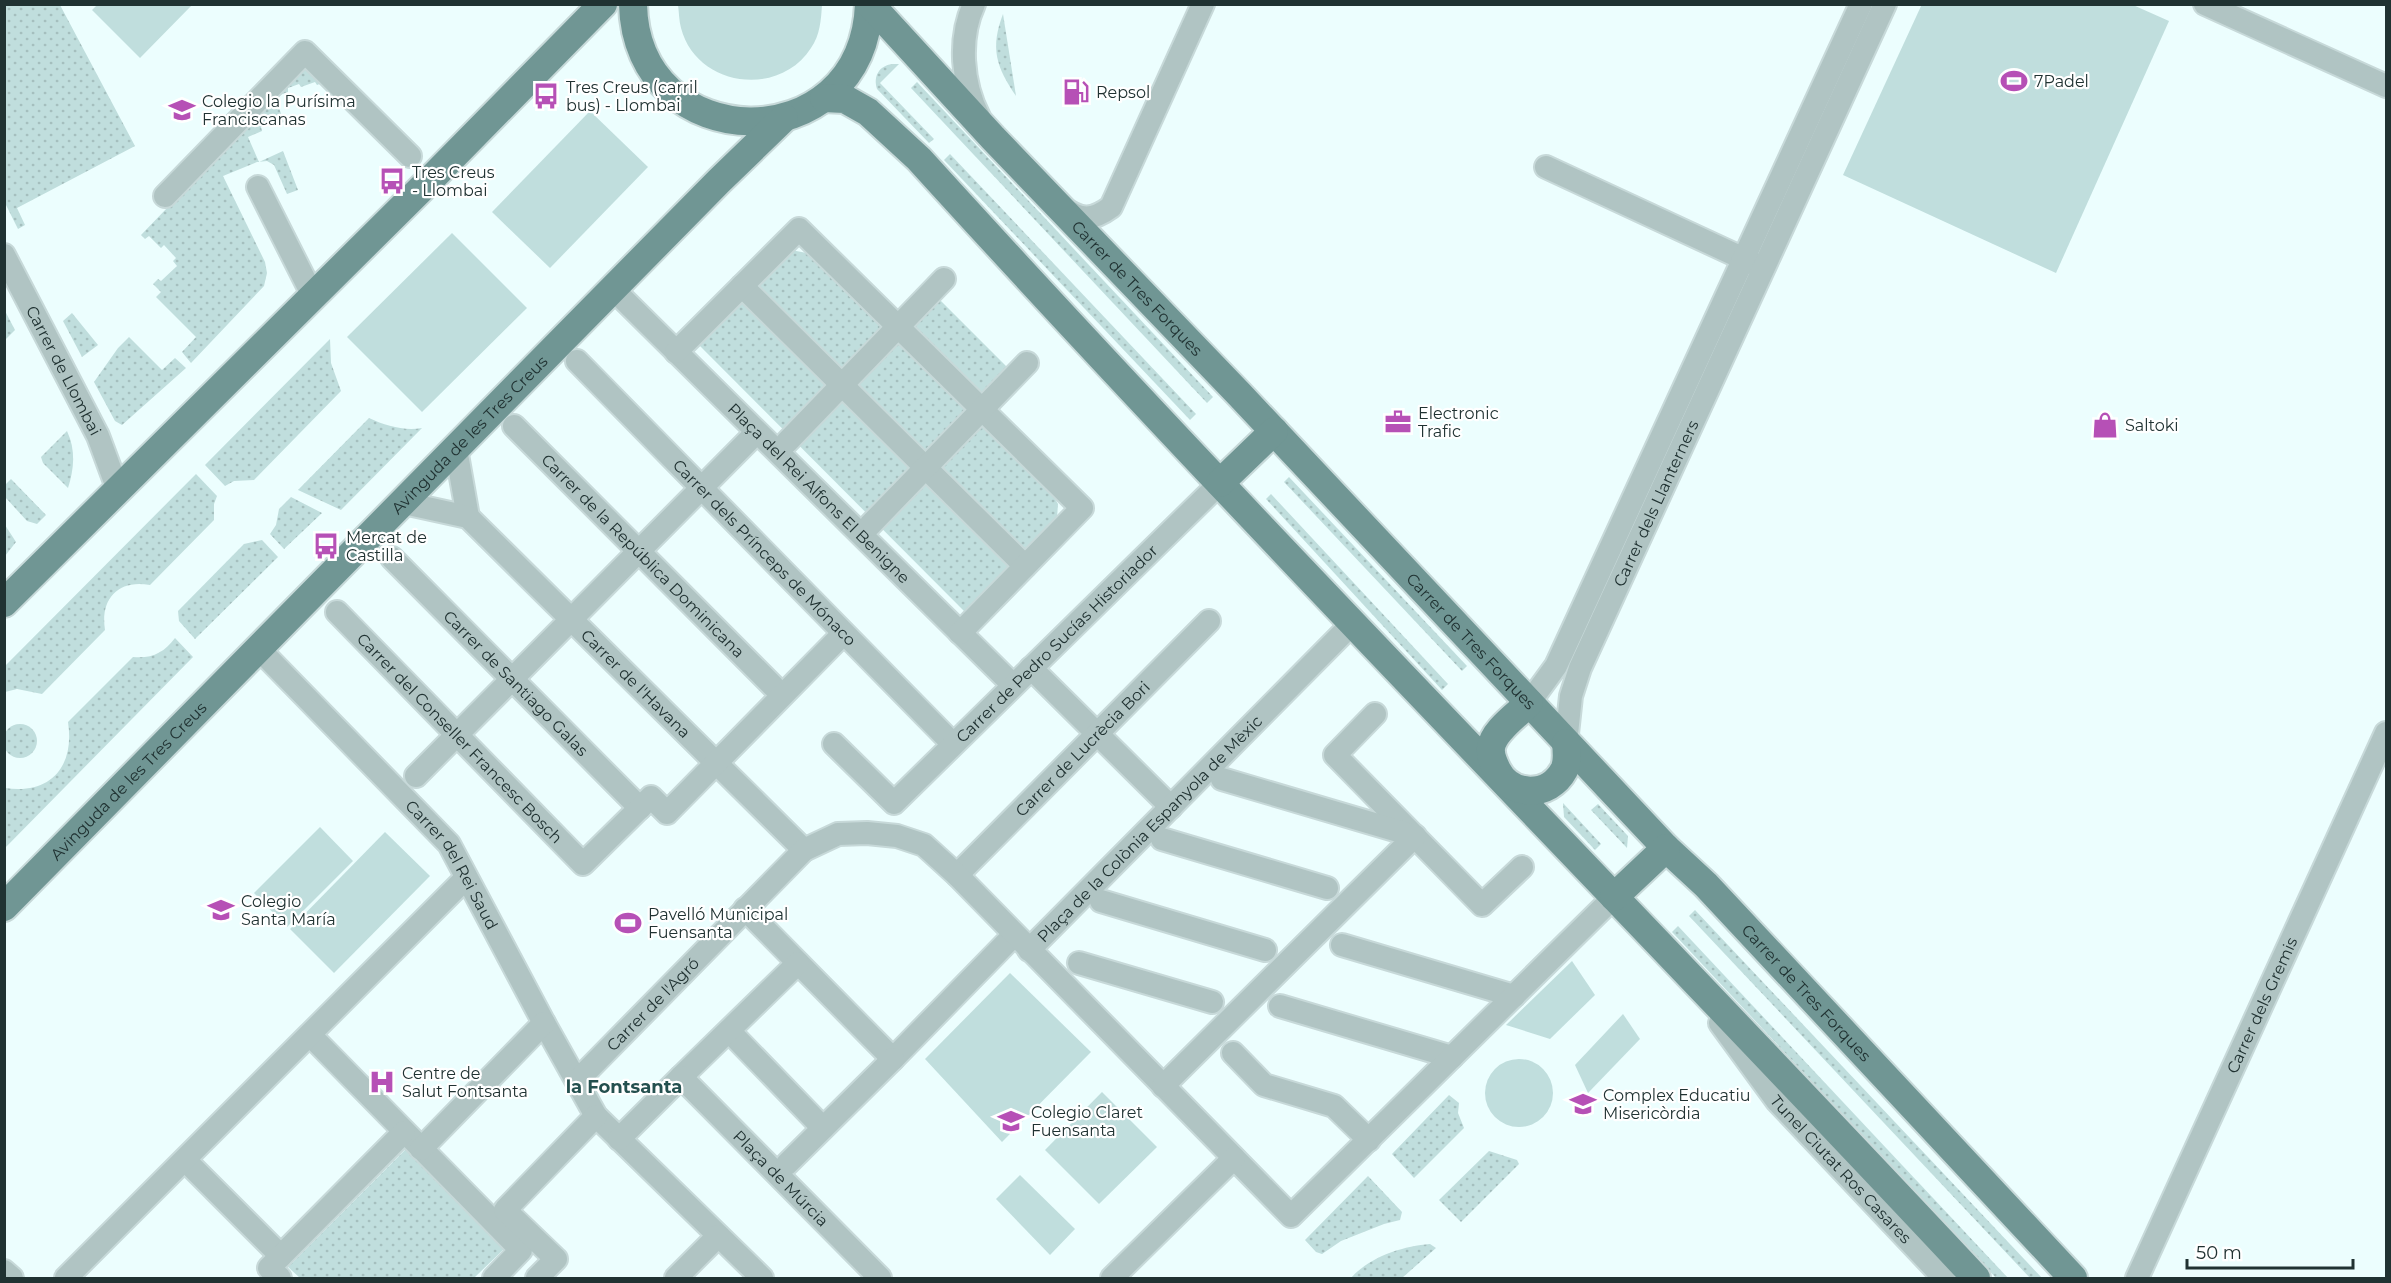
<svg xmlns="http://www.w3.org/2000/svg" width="2391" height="1283" viewBox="0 0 2391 1283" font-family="Montserrat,sans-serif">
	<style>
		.grass { fill: url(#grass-dots) }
		.garden { fill: #c0dedd }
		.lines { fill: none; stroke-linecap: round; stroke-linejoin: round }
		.minor-casing { stroke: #c7d9d9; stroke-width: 26 }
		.major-casing { stroke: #c7d9d9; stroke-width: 32 }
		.minor { stroke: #b0c4c3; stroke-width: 22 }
		.major { stroke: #709694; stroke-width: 28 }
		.labels { text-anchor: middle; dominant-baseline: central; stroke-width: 4.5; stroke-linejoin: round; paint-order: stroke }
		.poi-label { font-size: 16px; fill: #203232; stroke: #fff; text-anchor: start }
		.street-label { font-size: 16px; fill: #203232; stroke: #fff }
		.neighbourhood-label { font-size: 18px; font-weight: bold; fill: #24504f; stroke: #fff }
	</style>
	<defs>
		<pattern id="grass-dots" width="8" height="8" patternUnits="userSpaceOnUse" patternTransform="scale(1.5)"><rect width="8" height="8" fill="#c0dedd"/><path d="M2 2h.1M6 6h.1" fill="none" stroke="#a5bfbe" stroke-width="1.8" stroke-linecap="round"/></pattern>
	</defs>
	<rect width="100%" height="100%" fill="#ecfefe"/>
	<g class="grass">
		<path d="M4 5H60L135 146 17 208 25 225 18 229 5 203Z"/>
		<path d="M1003 14 1016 96C996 67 990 48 1003 14Z"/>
		<path d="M892 64H899L880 83 934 139 929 143 877 89C873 76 879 66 892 64Z"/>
		<path d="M308 65 325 82 317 85 315 82 301 87 299 84 288 88V92L275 97 284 122 273 126 271 123 261 127 262 131 248 137 259 162 283 151 298 190 287 194 274 165 267 161 257 162 223 176 265 262 267 273 264 286 191 363 182 352 196 337 156 297 161 292 153 284 158 279 161 281 177 266 173 261 176 258 164 245 161 248 149 236 145 239 141 235 276 95Z"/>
		<path d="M917 82 1213 397 1207 403 911 88Z"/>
		<path d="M950 154 1196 414 1190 420 944 160Z"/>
		<path d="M791 250 812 254 1050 490 1058 504 1057 518 968 615 695 341Z"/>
		<path d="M940 300 1010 370 982 397 912 328Z"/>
		<path d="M4 309 15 330 5 340H4Z"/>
		<path d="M72 313 98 345 82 357 63 321Z"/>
		<path d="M129 337 162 370 175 358 186 368 122 425 115 421 94 382 118 348Z"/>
		<path d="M330 339 331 363 341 391 254 480 234 481 225 486 205 465Z"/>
		<path d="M369 418C386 426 404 431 422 428L341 510 298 490Z"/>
		<path d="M67 431C76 450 74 469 68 488L43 463 41 457Z"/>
		<path d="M196 474 217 496 214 504V520L150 585C118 579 100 599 105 630L42 694 17 689 5 692V666Z"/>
		<path d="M1289 477 1467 666 1462 671 1284 482Z"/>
		<path d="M11 479 46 515 37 524 27 521 5 497V485Z"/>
		<path d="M1271 494 1448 684 1442 690 1266 499Z"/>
		<path d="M291 497 322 513 284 549 270 534 276 525 279 509Z"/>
		<path d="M5 525 16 542 5 556Z"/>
		<path d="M262 540 278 557 195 639 179 621 178 611 244 544Z"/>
		<path d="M175 638 193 657 5 848V788C50 795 75 767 68 722L133 657C151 659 164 653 175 638Z"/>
		<circle cx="20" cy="741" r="17"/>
		<path d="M1563 803 1601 844 1595 850 1564 817Z"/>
		<path d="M1598 804 1628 836 1627 848 1591 810Z"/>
		<path d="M1695 910 2042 1278H2030L1689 916Z"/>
		<path d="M1678 926 2008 1278H1996L1672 932Z"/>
		<path d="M1449 1095 1459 1103 1458 1113 1464 1128 1414 1178 1392 1154Z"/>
		<path d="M407 1148 506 1247 474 1278H300L288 1267Z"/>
		<path d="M1489 1151 1517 1160 1519 1164 1461 1222 1439 1200Z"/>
		<path d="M1368 1176 1402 1212 1400 1220 1384 1224 1341 1241 1322 1254 1316 1252 1305 1240Z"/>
		<path d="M1430 1244 1436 1248 1402 1278H1351C1369 1257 1403 1246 1430 1244Z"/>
	</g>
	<g class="garden">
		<path d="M1922 4 2133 5 2169 21 2056 273 1843 175Z"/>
		<path d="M97 5V4L192 5 140 58 92 10Z"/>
		<path d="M678 5H822C821 20 820 35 811 48 778 99 696 86 681 28 679 21 679 12 678 5Z"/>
		<path d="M590 111 648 167 550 268 492 212Z"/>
		<path d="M452 233 527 308 422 412 347 337Z"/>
		<path d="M320 827 353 861 287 927 254 893Z"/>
		<path d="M385 832 430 876 334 973 290 929Z"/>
		<path d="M1572 961 1595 995 1550 1039 1506 1025Z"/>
		<path d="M1010 973 1091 1052 1002 1142 925 1059Z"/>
		<path d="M1623 1014 1640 1039 1588 1093 1575 1065Z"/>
		<circle cx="1519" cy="1093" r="34"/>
		<path d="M1102 1092 1157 1147 1099 1204 1045 1150Z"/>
		<path d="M1020 1175 1075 1229 1050 1255 996 1199Z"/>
	</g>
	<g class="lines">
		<g class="minor-casing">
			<g id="minor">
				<path d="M974 4C958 39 962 84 979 117"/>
				<path d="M2205 4 2386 86"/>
				<path d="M1546 167 1757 265"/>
				<path d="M258 187 313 296"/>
				<path d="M165 196 305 52 410 156"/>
				<path d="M1062 207C1081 221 1092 221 1111 207L1203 4"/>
				<path id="s1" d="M4 255 98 436 118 490"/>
				<path d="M742 286 1025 566"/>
				<path id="s2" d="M613 289 1013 685"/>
				<path d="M676 352 799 229 1082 508 960 633"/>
				<path id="s3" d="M577 361 953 744"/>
				<path id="s4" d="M514 426 773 686"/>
				<path d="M787 442 944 279"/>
				<path d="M456 449 468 517"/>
				<path id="s5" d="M404 503 468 517 804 850"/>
				<path d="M870 525 1027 363"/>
				<path id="s6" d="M392 558 640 808"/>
				<path id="s7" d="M337 612 583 864 651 797 667 813 843 634"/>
				<path id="s8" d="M259 649 449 844 544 1023 596 1116 762 1278"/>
				<path d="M1031 668 1171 807"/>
				<path d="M1529 703 1556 666 1861 4"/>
				<path d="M1375 714 1335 755 1482 905 1522 867"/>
				<path id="s9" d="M1566 743 1571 696 1580 668 1885 4"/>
				<path id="s10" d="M834 744 894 803 1220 483"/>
				<path d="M416 776 756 433"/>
				<path d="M1162 839 1327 888"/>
				<path id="s11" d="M957 875 1209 621"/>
				<path d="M1101 901 1265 950"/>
				<path d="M745 909 893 1059 1014 935"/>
				<path d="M1342 945 1514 996"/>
				<path id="s12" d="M1029 950 1353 623"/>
				<path d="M1079 963 1212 1002"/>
				<path d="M1280 1006 1452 1057"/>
				<path id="s13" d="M1720 1023 1777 1101 1944 1278"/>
				<path d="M729 1031 823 1128"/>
				<path d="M310 1035 521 1250 494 1278"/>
				<path d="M1233 1053 1264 1085 1334 1106 1369 1140"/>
				<path d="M681 1077 798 963"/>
				<path id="s14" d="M577 1081 804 850 838 834 867 833 897 836 924 845 957 875 1291 1216 1614 897"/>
				<path d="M1163 1086 1415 836 1222 779"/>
				<path id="s15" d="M619 1139 681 1077 880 1278"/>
				<path d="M421 1149 544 1023"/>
				<path d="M185 1160 281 1256"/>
				<path d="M787 1164 893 1059"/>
				<path d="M4 1271 12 1278"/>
				<path d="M66 1278 466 878"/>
				<path d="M280 1278 269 1268 404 1132"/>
				<path d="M537 1278 556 1259 505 1210 596 1116"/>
				<path d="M676 1278 718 1236"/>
				<path d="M1112 1278 1234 1158"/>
				<path id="s16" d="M2137 1278 2386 733"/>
			</g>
		</g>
		<g class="major-casing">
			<g id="major">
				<path d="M633 4C636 158 863 163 869 4"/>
				<path id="s17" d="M870 4 993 138 1239 394 1666 848 1706 885 2073 1278"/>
				<path d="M824 98 845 99 868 112 919 159C1264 539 1626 904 1976 1278"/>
				<path d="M1220 483 1274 431"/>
				<path d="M4 603 432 178 603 4"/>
				<path d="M1529 703C1517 715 1493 731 1491 748 1490 756 1494 764 1497 770 1511 797 1549 798 1564 770 1568 762 1567 752 1566 743"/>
				<path d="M1614 897 1666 848"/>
				<path id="s18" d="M4 907 719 181 784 118"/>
			</g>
		</g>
		<use href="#minor" class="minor"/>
		<use href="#major" class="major"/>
	</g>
	<defs>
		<g id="stadium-bare" transform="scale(2.07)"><path d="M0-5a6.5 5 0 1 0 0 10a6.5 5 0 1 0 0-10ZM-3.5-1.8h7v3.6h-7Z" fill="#b650b6" stroke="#fff" stroke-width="2.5" paint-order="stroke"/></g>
		<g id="fuel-bare" transform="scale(2.07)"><path d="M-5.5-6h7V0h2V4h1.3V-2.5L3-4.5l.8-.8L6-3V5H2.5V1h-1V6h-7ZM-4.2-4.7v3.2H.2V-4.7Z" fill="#b650b6" stroke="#fff" stroke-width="2.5" paint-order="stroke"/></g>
		<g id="bus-bare" transform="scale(2.07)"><path d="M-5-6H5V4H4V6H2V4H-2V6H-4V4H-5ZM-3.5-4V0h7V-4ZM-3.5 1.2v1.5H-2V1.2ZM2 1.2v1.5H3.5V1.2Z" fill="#b650b6" stroke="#fff" stroke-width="2.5" paint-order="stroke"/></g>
		<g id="school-bare" transform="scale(2.07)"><path d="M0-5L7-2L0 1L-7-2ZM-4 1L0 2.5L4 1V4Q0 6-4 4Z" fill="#b650b6" stroke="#fff" stroke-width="2.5" paint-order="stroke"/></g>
		<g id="office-bare" transform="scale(2.07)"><path d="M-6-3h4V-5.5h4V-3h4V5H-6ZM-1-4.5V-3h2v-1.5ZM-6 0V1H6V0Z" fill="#b650b6" stroke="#fff" stroke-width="2.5" paint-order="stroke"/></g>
		<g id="shop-bare" transform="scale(2.07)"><path d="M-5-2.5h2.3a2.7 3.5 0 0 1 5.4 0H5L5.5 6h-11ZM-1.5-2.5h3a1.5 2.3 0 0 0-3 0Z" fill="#b650b6" stroke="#fff" stroke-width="2.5" paint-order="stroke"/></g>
		<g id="hospital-bare" transform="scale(2.07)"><path d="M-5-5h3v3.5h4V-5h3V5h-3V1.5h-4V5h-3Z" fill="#b650b6" stroke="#fff" stroke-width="2.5" paint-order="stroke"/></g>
	</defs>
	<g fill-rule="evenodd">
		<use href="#stadium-bare" x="2014" y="81"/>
		<use href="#fuel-bare" x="1076" y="92"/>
		<use href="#bus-bare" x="546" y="96"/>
		<use href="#school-bare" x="182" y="110"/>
		<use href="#bus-bare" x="392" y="181"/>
		<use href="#office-bare" x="1398" y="422"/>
		<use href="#shop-bare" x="2105" y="425"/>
		<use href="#bus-bare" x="326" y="546"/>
		<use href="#school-bare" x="221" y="910"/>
		<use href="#stadium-bare" x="628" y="923"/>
		<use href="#hospital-bare" x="382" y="1082"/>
		<use href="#school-bare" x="1583" y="1104"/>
		<use href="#school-bare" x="1011" y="1121"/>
	</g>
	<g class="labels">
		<g class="poi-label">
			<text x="2034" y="81">7Padel</text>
			<text x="566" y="87">Tres Creus (carril<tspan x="566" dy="18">bus) - Llombai</tspan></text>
			<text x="1096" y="92">Repsol</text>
			<text x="202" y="101">Colegio la Purísima<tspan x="202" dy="18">Franciscanas</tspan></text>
			<text x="412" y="172">Tres Creus<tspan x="412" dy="18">- Llombai</tspan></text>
			<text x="1418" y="413">Electronic<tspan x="1418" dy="18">Trafic</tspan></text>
			<text x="2125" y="425">Saltoki</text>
			<text x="346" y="537">Mercat de<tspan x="346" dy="18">Castilla</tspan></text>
			<text x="241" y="901">Colegio<tspan x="241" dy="18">Santa María</tspan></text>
			<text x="648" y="914">Pavelló Municipal<tspan x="648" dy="18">Fuensanta</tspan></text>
			<text x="402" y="1073">Centre de<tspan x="402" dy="18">Salut Fontsanta</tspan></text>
			<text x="1603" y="1095">Complex Educatiu<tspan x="1603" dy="18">Misericòrdia</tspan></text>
			<text x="1031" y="1112">Colegio Claret<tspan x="1031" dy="18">Fuensanta</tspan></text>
		</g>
		<g class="street-label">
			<text stroke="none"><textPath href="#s17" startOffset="390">Carrer de Tres Forques</textPath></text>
			<text stroke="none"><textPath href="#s1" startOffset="130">Carrer de Llombai</textPath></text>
			<text stroke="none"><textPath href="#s18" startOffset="663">Avinguda de les Tres Creus</textPath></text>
			<text stroke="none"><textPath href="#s2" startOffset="290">Plaça del Rei Alfons El Benigne</textPath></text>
			<text stroke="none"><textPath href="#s9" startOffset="258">Carrer dels Llanterners</textPath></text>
			<text stroke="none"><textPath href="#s3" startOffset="268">Carrer dels Prínceps de Mónaco</textPath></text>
			<text stroke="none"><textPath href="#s4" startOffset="183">Carrer de la República Dominicana</textPath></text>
			<text stroke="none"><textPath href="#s10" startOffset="312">Carrer de Pedro Sucías Historiador</textPath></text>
			<text stroke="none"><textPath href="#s17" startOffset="876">Carrer de Tres Forques</textPath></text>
			<text stroke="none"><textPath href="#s6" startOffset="176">Carrer de Santiago Galas</textPath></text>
			<text stroke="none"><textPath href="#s5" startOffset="302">Carrer de l'Havana</textPath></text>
			<text stroke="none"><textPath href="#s7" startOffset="176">Carrer del Conseller Francesc Bosch</textPath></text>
			<text stroke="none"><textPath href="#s11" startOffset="178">Carrer de Lucrècia Bori</textPath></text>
			<text stroke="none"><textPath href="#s18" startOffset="177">Avinguda de les Tres Creus</textPath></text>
			<text stroke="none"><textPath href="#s12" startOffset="171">Plaça de la Colònia Espanyola de Mèxic</textPath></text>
			<text stroke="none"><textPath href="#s8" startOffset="291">Carrer del Rei Saud</textPath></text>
			<text stroke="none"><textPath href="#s17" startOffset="1362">Carrer de Tres Forques</textPath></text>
			<text stroke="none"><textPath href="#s14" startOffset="108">Carrer de l'Agró</textPath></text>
			<text stroke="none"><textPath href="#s16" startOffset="300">Carrer dels Gremis</textPath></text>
			<text stroke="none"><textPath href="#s13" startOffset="190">Tunel Ciutat Ros Casares</textPath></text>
			<text stroke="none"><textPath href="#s15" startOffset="230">Plaça de Múrcia</textPath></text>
		</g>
		<g class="neighbourhood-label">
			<text x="624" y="1087">la Fontsanta</text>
		</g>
	</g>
	<rect width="2391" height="1283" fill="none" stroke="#203232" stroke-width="12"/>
	<path d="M2187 1259v9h166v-9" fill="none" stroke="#203232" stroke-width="3"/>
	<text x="2196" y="1259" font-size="18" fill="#203232" stroke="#ffffff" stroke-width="4.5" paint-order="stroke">50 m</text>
</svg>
